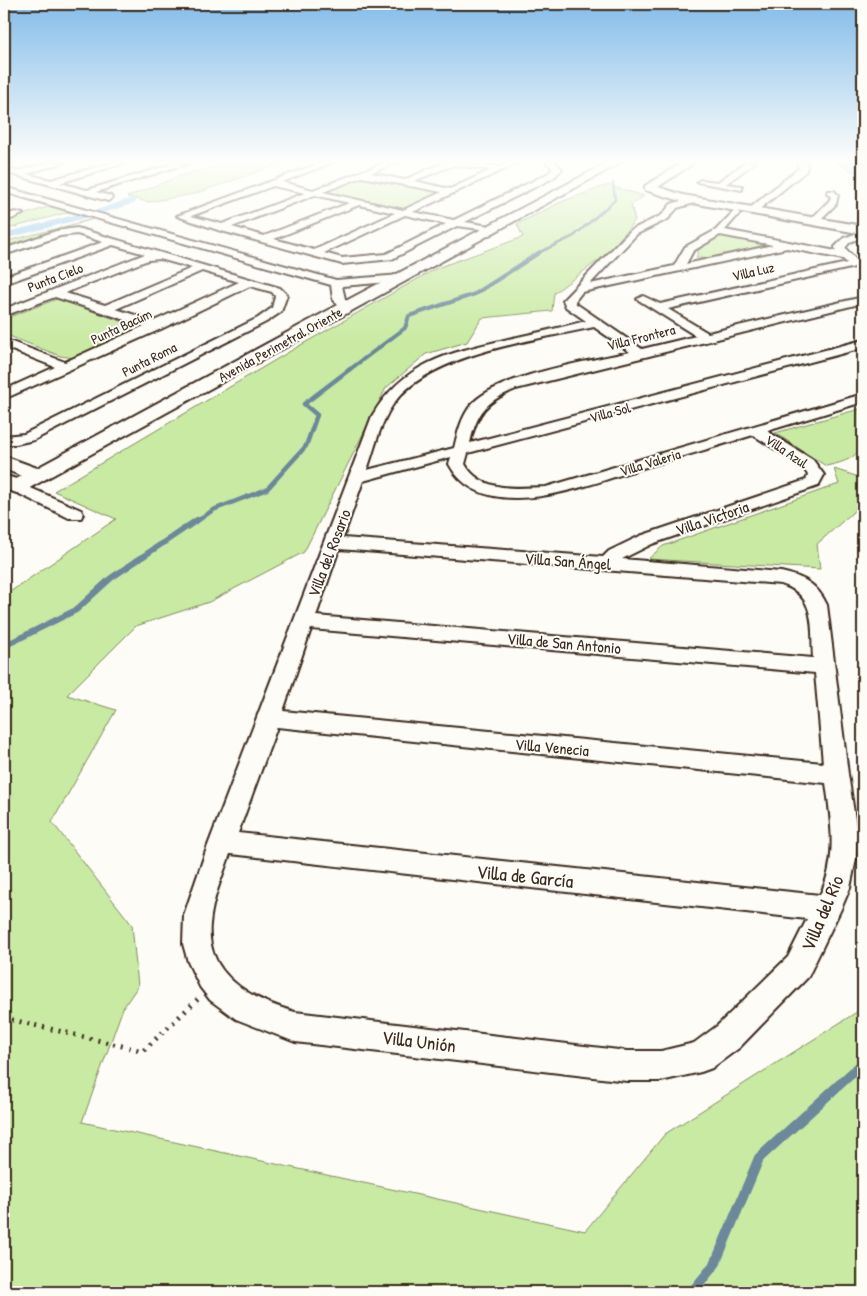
<svg xmlns="http://www.w3.org/2000/svg" width="867" height="1296" viewBox="0 0 867 1296" font-family="'Patrick Hand',sans-serif">
	<style>
		.green { fill: #c9eaa3; stroke: #828a60 }
		.water { fill: #8dc7ec; stroke: #6c889a }
		.lines { fill: none; stroke-linecap: round; stroke-linejoin: round }
		.stream-far4 { stroke: #6c889a; stroke-width: 2.5 }
		.stream-far3 { stroke: #6c889a; stroke-width: 4 }
		.stream-far2 { stroke: #6c889a; stroke-width: 4.5 }
		.stream-far1 { stroke: #6c889a; stroke-width: 6 }
		.stream { stroke: #6c889a; stroke-width: 10 }
		.canal { fill: #8dc7ec; fill-rule: evenodd }
		.minor-casing { stroke: #3b2a1e; stroke-width: 4 }
		.tertiary-casing { stroke: #3b2a1e; stroke-width: 4 }
		.path { stroke: #3b2a1e; stroke-width: 5; stroke-dasharray: 2 6; stroke-linecap: butt }
		.minor { fill: #fdfcf7; fill-rule: evenodd }
		.tertiary { fill: #fdfcf7; fill-rule: evenodd }
		.labels { text-anchor: middle; dominant-baseline: central; stroke-width: 4; stroke-linejoin: round; paint-order: stroke }
		.far-street-label { font-size: 14px; fill: #3b2a1e; stroke: #fdfcf7 }
		.street-label { font-size: 16px; fill: #3b2a1e; stroke: #fdfcf7 }
		.near-street-label { font-size: 19px; fill: #3b2a1e; stroke: #fdfcf7 }
	</style>
	<rect width="100%" height="100%" fill="#fdfcf7"/>
	<filter id="ink" filterUnits="userSpaceOnUse"><feTurbulence type="fractalNoise" baseFrequency=".02" numOctaves="2"/><feDisplacementMap in="SourceGraphic" scale="10" xChannelSelector="R" yChannelSelector="G"/><feConvolveMatrix kernelMatrix="1 2 1 2 8 2 1 2 1" color-interpolation-filters="sRGB"/></filter>
	<g filter="url(#ink)">
		<g class="green">
			<path d="M225 162H286L194 194 148 202 127 197 179 176 224 164Z"/>
			<path d="M364 176 444 192 407 209 326 192Z"/>
			<path d="M608 185 644 196 631 205 635 220 607 254 554 293 552 311 482 318 467 342 426 354 386 388 304 552 209 602 136 626 67 695 116 710 52 822 132 925 138 986 123 1008 82 1122 585 1231 665 1134 863 1008V1292H4V596L116 519 54 491 299 346 437 268 523 237 517 224 561 202Z"/>
			<path d="M51 206 69 212 4 230V221Z"/>
			<path d="M93 219 4 247V242Z"/>
			<path d="M723 235 775 245 710 258H696L700 246Z"/>
			<path d="M57 299 141 328 75 358 60 356 4 334V319Z"/>
			<path d="M863 408C863 446 867 458 826 466L775 433Z"/>
			<path d="M834 469 862 478 863 499 852 513 817 544 820 569 648 559 663 546 839 484Z"/>
		</g>
		<path class="water" d="M835 162H861L863 177Z"/>
		<g class="lines">
			<path class="stream-far4" d="M538 253 574 236 615 200 613 183"/>
			<path class="stream-far3" d="M349 370 405 328 409 316 475 294 540 252"/>
			<path class="stream-far2" d="M196 522 213 510 267 489 306 446 317 415 304 404 350 369"/>
			<path class="stream-far1" d="M4 646 76 610 111 578 197 520"/>
			<path class="stream" d="M692 1292 715 1264 759 1158 863 1063"/>
			<g class="canal">
				<path d="M132 198 135 199V203L99 214 94 211Z"/>
				<path d="M86 212 91 215 89 217 4 239V233Z"/>
			</g>
			<g class="minor-casing">
				<g id="minor">
					<path d="M52 162H65L26 174 51 180 114 162H127L60 183 87 190 180 162H192L96 192 111 196 112 198 108 201 4 172V168L17 171Z"/>
					<path d="M323 162H334L282 182 313 190 386 162H397L371 173 404 180 445 162H466L499 167 510 162H520L413 212 454 220 547 174 553 169 546 162H555L562 169 553 178 465 222 496 227V231L457 226 392 259 342 264 218 230 177 216ZM454 165 491 170 450 189 414 181ZM362 177 442 192 403 210 323 192ZM273 186 305 193 222 224 191 216ZM315 195 349 203 264 236 232 227ZM359 205 395 213 314 250 274 239ZM405 215 446 224 386 254 342 258 324 253Z"/>
					<path d="M746 162H755L726 184 742 186V190L697 182 701 180 718 182Z"/>
					<path d="M797 162 807 163 806 171 756 212H750V208L799 168Z"/>
					<path d="M4 187 336 280 401 275 406 278 401 281 342 286 345 299 351 307 345 310 341 309 333 299 331 285 4 192Z"/>
					<path d="M828 191H834L838 195 836 204 817 223H811V219L829 201 831 197 827 193Z"/>
					<path d="M695 197 698 198V202L677 208 668 219 637 234 590 284 674 266 685 247 716 230 735 210 740 213 725 230 836 251 835 247 844 238 863 231V237L850 242 845 248 860 264 855 267 668 309 708 333 863 297V303L516 389C486 401 477 412 470 443L863 340V348L468 453 465 464C481 493 518 488 546 487L863 394V402L767 431 813 460 824 475 818 486 652 544 622 559 781 572C804 577 817 584 827 605L848 774 857 832 856 859 850 888 841 909 808 977 739 1048 712 1068 701 1072 661 1081H627L295 1042 236 1019 210 1000 200 987 188 962 183 944 184 915 207 848 372 416C403 363 448 353 504 340 531 334 559 328 586 321L566 307 563 300 565 298 631 230 662 215 671 204ZM720 235 773 245 686 264 693 251ZM787 248 843 259 847 263 660 304 643 296 637 299 696 336 642 349 575 303V301L582 292ZM594 327 630 352C591 361 496 375 471 405 461 418 458 432 454 448L367 470C375 448 380 422 394 403 430 353 536 340 594 327ZM753 435 802 466 808 475 806 480 640 536 609 551 603 557 343 538 363 481 451 457 449 464C483 528 588 485 639 469 677 458 715 447 753 435ZM339 549 781 584C817 595 811 627 813 658L316 616ZM311 629 815 673 823 763 283 711ZM277 727 826 783C831 820 838 860 820 895L238 833ZM230 854 807 919 788 957 717 1026 694 1043 661 1051H627L295 1012C253 1000 205 976 210 924 212 900 222 877 230 854Z"/>
					<path d="M15 212 23 214 4 222V216Z"/>
					<path d="M77 228 280 288 287 295 281 312 266 322 34 440 16 444H4V436L24 434 258 318 272 308 275 296 272 292 250 286 161 329 4 399V390L55 367 4 347V339L65 362 144 326 55 297 4 316V309L145 254 113 245 4 284V277L103 242 77 234 60 236 4 255V249L56 231ZM160 259 192 268 105 305 65 293 148 260ZM202 271 239 282 154 321 116 309Z"/>
					<path d="M17 482 81 510 83 514 81 518H69L11 490 9 487 11 484Z"/>
				</g>
			</g>
			<g class="tertiary-casing">
				<g id="tertiary">
					<path d="M609 162H622L24 491 17 493 4 489V475L16 479 22 476 4 469V456L37 468 340 304Z"/>
					<path d="M683 162H695L658 187 683 195 863 226V234L681 201 645 190V186Z"/>
				</g>
			</g>
			<path class="path" d="M4 1018 143 1051 198 999"/>
			<use href="#minor" class="minor"/>
			<use href="#tertiary" class="tertiary"/>
		</g>
	</g>
	<linearGradient id="sky" x2="0" y2="1"><stop stop-color="#83bcea"/><stop offset="0.47" stop-color="#fefefb"/><stop offset="1" stop-color="#fefefb" stop-opacity="0"/></linearGradient>
	<rect width="867" height="343" fill="url(#sky)"/>
	<g class="labels">
		<g class="far-street-label">
			<text transform="translate(753 271) rotate(-13)">Villa Luz</text>
			<text transform="translate(55 277) rotate(-21)">Punta Cielo</text>
			<text transform="translate(121 326) rotate(-25)">Punta Bacúm</text>
			<text transform="translate(641 337) rotate(-14)">Villa Frontera</text>
			<text transform="translate(280 344) rotate(-29)">Avenida Perimetral Oriente</text>
			<text transform="translate(149 359) rotate(-27)">Punta Roma</text>
			<text transform="translate(610 412) rotate(-15)">Villa Sol</text>
			<text transform="translate(787 451) rotate(34)">Villa Azul</text>
			<text transform="translate(650 462) rotate(-17)">Villa Valeria</text>
		</g>
		<g class="street-label">
			<text transform="translate(712 518) rotate(-19)">Villa Victoria</text>
			<text transform="translate(329 553) rotate(-69)">Villa del Rosario</text>
			<text transform="translate(568 561) rotate(4)">Villa San Ángel</text>
			<text transform="translate(564 643) rotate(5)">Villa de San Antonio</text>
			<text transform="translate(552 747) rotate(5)">Villa Venecia</text>
		</g>
		<g class="near-street-label">
			<text transform="translate(525 876) rotate(6)">Villa de García</text>
			<text transform="translate(822 913) rotate(-67)">Villa del Río</text>
			<text transform="translate(419 1041) rotate(7)">Villa Unión</text>
		</g>
	</g>
	<rect width="867" height="1296" fill="none" stroke="#fdfcf7" stroke-width="20"/>
	<rect x="10" y="10" width="847" height="1276" fill="none" stroke="#3b2a1e" stroke-width="2" filter="url(#ink)"/>
</svg>
